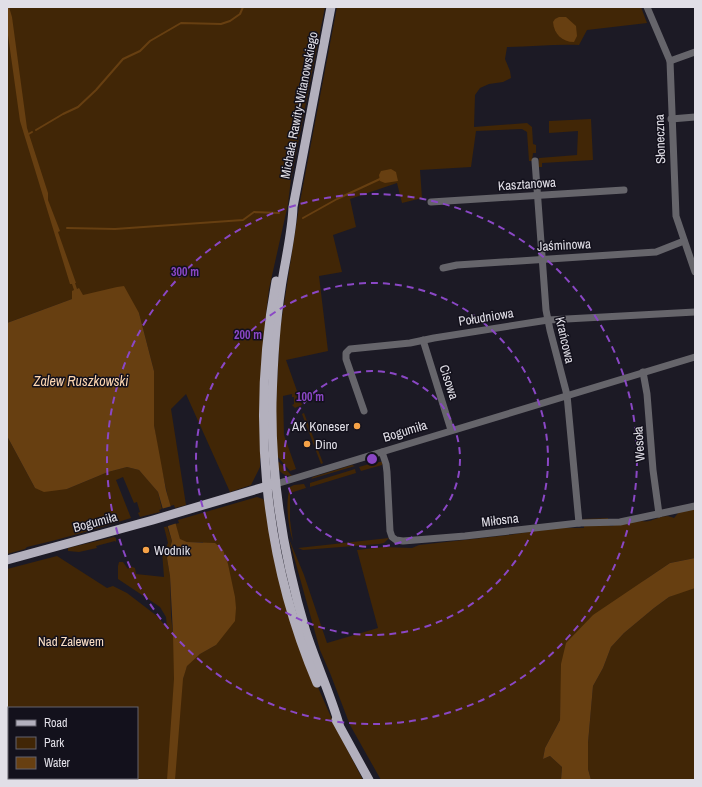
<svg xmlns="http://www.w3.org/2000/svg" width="702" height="787" viewBox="0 0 702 787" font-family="'Archivo Narrow',sans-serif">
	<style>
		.green { fill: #412606; fill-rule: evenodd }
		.water { fill: #673f11 }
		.pier { fill: #1c1a25 }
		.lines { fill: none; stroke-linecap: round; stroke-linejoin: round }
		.stream { stroke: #673f11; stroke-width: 2 }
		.minor { stroke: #66656b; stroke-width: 7 }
		.major { stroke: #b3b0bd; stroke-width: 9 }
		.ring { fill: none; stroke: #8a47c5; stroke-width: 2; stroke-dasharray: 7 5 }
		.poi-dot { fill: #f6a247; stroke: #13111c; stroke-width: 1.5 }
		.labels { text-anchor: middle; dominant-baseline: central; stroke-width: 3; stroke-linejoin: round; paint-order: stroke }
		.street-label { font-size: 13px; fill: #e1dfe7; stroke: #13111c }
		.poi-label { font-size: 13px; fill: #e1dfe7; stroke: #13111c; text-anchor: start }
		.park-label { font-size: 13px; fill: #f8ddc4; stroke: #13111c }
		.water-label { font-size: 14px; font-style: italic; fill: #fed7b1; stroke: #13111c }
		.centre { fill: #8a47c5; stroke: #13111c; stroke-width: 2 }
		.ring-label { font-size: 12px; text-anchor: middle; font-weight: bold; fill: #8a47c5; stroke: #13111c; stroke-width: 3; stroke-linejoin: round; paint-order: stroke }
	</style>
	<rect width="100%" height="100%" fill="#1c1a25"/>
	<g class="green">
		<path d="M7 7H325L291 179 288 204 269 289 266 315 261 377 262 458H260V467L251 485 230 492 186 394 171 409 186 505 175 508 174 505 170 506 159 458 154 425V371L139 313 83 295 7 323Z"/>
		<path d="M337 7H641L647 23 587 30 579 45C555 44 531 47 507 47L505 59 510 71 511 78 503 82 489 84 480 88 475 95 474 127 527 123 532 127 533 144 536 145V153H533L532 161H529L527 132 522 129 476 131 471 167 420 170 422 198 402 203 397 183 350 199 356 227 333 235 342 272 319 276 328 351 286 360 302 405 295 408 292 405 294 404V397H292V394L283 396 284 435 296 469 290 471 278 457H276L275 422 280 330 299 207Z"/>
		<path d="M591 119 593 160 542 163V167H538L539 158 577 155 578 131 549 133V121Z"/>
		<path d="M304 413 323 463 321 464 302 414Z"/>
		<path d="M7 436 35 488 67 489 108 472 127 467 139 470 147 479 158 492 162 509 159 510 160 512 140 517 138 513 140 512 137 502 134 503 123 477 116 480 131 518C97 529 61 539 27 547L25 549 7 554Z"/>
		<path d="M279 462 292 476C282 476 279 471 276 463Z"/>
		<path d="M376 462H382V465L361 471 359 467Z"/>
		<path d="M352 465 355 466 311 479 313 477Z"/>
		<path d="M355 469 356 473 310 487V483Z"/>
		<path d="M304 484 306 488 290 493V520L293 542C288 525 285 504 290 487L294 485Z"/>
		<path d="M257 497 263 499 265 502 302 651 335 726 363 780H7V569L57 556 107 588 113 586 127 593 157 616 167 628 166 617 160 607 118 579V566L119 562H123L128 569 130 566 135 568 136 574 164 577 162 551 165 550 168 543 164 527 167 526 172 541 167 558 170 576 171 616 173 634 183 679C184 675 185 670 187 666 192 657 207 650 216 645L203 542H187L180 540 175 524 179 523 178 520ZM9 708H137V778H9Z"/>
		<path d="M695 509V558L670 563 645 580 561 696 560 720 545 748 543 759 550 756 562 767 561 780H381L350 725 330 673 320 650 289 539 304 575 327 643 378 628 357 550 383 547 412 548 419 545 509 535 555 528H584L583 519 608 518V523L610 526H613L614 525 641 521C653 524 661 512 674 518L679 512Z"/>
		<path d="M114 537 116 538V542L115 541 96 546 97 548 79 552 68 551V548Z"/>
		<path d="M389 538 384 543 379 544 303 550 298 548Z"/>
		<path d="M691 588H695V780H591L588 769V743L593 686 603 668 611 647 624 633 654 608 669 597Z"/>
	</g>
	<g class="water">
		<path d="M7 7H9L12 17 27 128 48 193V200L60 231 58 232 76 283H75L77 289 79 288 83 295 117 287 124 286 139 313 154 371V425L166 490 180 539 187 542 215 543 223 550 228 564 235 597 236 608 235 621 216 645 200 654 187 666 183 679 175 780H167L174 679 173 634 170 576 167 558 172 541 158 492 139 470 127 467 108 472 67 489 44 492 35 488 7 436V323L72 299V291L74 290 72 284H70L20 121 7 28Z"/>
		<path d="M559 17H566L576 26 577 36 574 42C562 42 554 34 553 22L555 19Z"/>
		<path d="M391 169 396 172 398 181 385 183 380 181 379 175 381 171Z"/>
		<path d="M695 558V588L669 597 654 608 624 633 611 647 603 668 593 686 588 743V769L591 780H561L562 767 550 756 543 759 545 748 560 720 561 664 566 643 593 615 670 563Z"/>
	</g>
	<path class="pier" d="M172 506 177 523 165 527 161 509Z"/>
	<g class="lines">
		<g class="stream">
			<path d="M36 130 63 114 78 107 96 90 123 59 140 51 150 41 181 23 221 24 230 21 240 14 243 7"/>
			<path d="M27 135 32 132"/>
			<path d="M303 218 337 199 380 179"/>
			<path d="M67 228 115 229 243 220 254 212 279 213"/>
		</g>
		<g class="minor">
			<path d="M647 7 670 61 676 216 695 272"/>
			<path d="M670 61 695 52"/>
			<path d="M671 119 695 117"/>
			<path d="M535 161 546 310 550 330 567 395 579 523"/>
			<path d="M431 202 624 190"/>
			<path d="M443 268 457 265 656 252 684 241"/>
			<path d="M423 340 451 430"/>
			<path d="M643 372 647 394 653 470 659 514"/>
			<path d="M364 411 346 359V353L350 349 410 343 434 338 548 320 695 312"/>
			<path d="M382 452 386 464 387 472 390 531 392 537 396 540 403 541 465 536 579 523 620 522 695 506"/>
			<path d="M276 484 695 357"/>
		</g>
		<g class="major">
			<path d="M331 7 293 207C292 234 285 261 281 288 275 326 273 364 272 403 271 480 284 558 306 632 316 663 330 693 339 724"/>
			<path d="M276 281C251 416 263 556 317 683"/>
			<path d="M7 560 153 520 271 485"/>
			<path d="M336 720 369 780"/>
		</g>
	</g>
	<g class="ring">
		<circle cx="372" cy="459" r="88"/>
		<circle cx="372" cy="459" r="176"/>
		<circle cx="372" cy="459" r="265"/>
	</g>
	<g class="poi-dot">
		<circle cx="357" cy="426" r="4"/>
		<circle cx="307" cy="444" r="4"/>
		<circle cx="146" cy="550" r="4"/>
	</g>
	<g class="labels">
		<g class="street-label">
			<text transform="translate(299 105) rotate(-79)">Michała Rawity-Witanowskiego</text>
			<text transform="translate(660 139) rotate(-92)">Słoneczna</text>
			<text transform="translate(527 184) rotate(-4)">Kasztanowa</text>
			<text transform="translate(564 245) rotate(-3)">Jaśminowa</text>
			<text transform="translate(486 317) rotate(-9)">Południowa</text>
			<text transform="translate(565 340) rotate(77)">Krańcowa</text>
			<text transform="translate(449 382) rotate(72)">Cisowa</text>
			<text transform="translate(405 431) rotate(-17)">Bogumiła</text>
			<text transform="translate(639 444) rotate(-94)">Wesoła</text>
			<text transform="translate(500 520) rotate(-7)">Miłosna</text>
			<text transform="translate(95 522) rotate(-15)">Bogumiła</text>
		</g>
		<g class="poi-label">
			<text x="349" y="426" text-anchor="end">AK Koneser</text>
			<text x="315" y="444">Dino</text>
			<text x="154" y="550">Wodnik</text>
		</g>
		<g class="park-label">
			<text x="71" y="641">Nad Zalewem</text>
		</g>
		<g class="water-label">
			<text x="81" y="381">Zalew Ruszkowski</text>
		</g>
	</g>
	<circle cx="372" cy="459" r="6" class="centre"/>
	<g class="ring-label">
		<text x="185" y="276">300 m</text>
		<text x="248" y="339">200 m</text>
		<text x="310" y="401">100 m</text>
	</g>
	<rect width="702" height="787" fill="none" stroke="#e1dfe7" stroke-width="16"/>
	<rect x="8" y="707" width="130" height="72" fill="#13111c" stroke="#65636d"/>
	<rect x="16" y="720" width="20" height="6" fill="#b3b0bd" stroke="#65636d"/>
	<text x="44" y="727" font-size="12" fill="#e1dfe7">Road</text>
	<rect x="16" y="737" width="20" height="12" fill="#412606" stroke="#65636d"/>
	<text x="44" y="747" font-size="12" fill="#e1dfe7">Park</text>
	<rect x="16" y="757" width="20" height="12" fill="#673f11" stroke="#65636d"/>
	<text x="44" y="767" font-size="12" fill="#e1dfe7">Water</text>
</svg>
